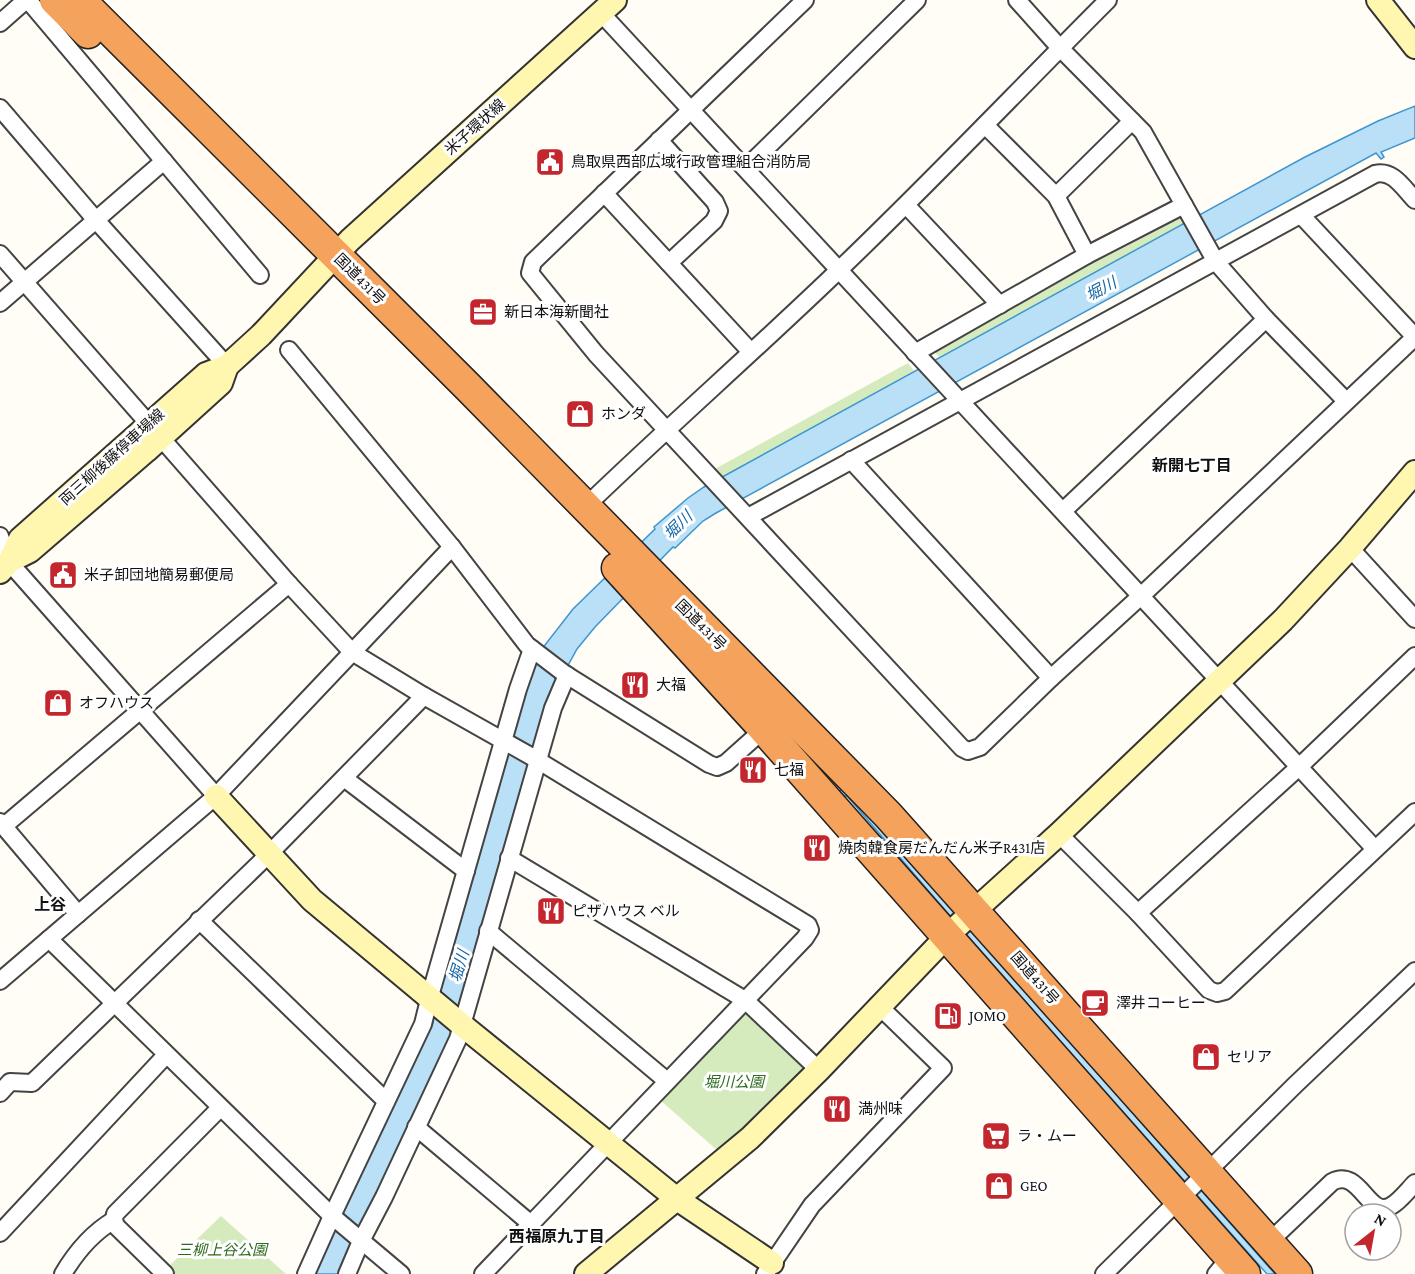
<svg xmlns="http://www.w3.org/2000/svg" width="1415" height="1274" viewBox="0 0 1415 1274" font-family="'Crimson Pro','Noto Sans JP',serif">
	<style>
		.green { fill: #d5ebbd }
		.water { fill: #b9e0f7; stroke: #3f96cf; stroke-width: 1.5 }
		.lines { fill: none; stroke-linecap: round; stroke-linejoin: round }
		.street-casing { stroke: #444; stroke-width: 20 }
		.secondary-casing { stroke: #333; stroke-width: 26 }
		.highway-casing { stroke: #222; stroke-width: 33 }
		.street { stroke: #fff; stroke-width: 16 }
		.secondary { stroke: #fff6b0; stroke-width: 22 }
		.highway { stroke: #f5a25d; stroke-width: 30 }
		.labels { text-anchor: middle; dominant-baseline: central; stroke-width: 6; stroke-linejoin: round; paint-order: stroke }
		.street-label { font-size: 15px; fill: #111; stroke: #fff }
		.poi-label { font-size: 15px; fill: #111; stroke: #fff; text-anchor: start }
		.park-label { font-size: 15px; font-style: italic; fill: #2f6b1f; stroke: #fff }
		.water-label { font-size: 16px; font-style: italic; fill: #1768a6; stroke: #fff }
		.neighbourhood-label { font-size: 16px; font-weight: bold; fill: #111; stroke: #fff }
	</style>
	<rect width="100%" height="100%" fill="#fffdf5"/>
	<g class="green">
		<path d="M1174 217 1184 219 1186 223 939 357 936 354 935 348Z"/>
		<path d="M908 363 914 371 720 478 713 470Z"/>
		<path d="M742 1014 750 1015 802 1065V1072L762 1112 718 1151 660 1100Z"/>
		<path d="M221 1216 286 1274H174L167 1268Z"/>
	</g>
	<g class="water">
		<path d="M1415 106V138L1381 152 1384 157 1381 159 1376 153 716 513 703 521 675 548 673 547 595 627 577 649 560 680 514 818 491 895 454 1036 341 1274H314L342 1204 433 1023 430 1016 534 656 545 645 573 609 655 529 654 527 688 498 704 487 1305 157 1378 121Z"/>
		<path d="M794 739 859 803 1275 1274H1267L968 937 854 804 847 796H835L834 792 842 790Z"/>
	</g>
	<g class="lines">
		<g class="street-casing">
			<g id="street">
				<path d="M28 0 260 275"/>
				<path d="M805 0 533 262 530 273 596 354 962 748 968 751 980 747 1051 678 1142 595 1415 337"/>
				<path d="M1017 0 1060 48 1143 132 1216 262 1266 319 1346 401"/>
				<path d="M601 13 1375 849"/>
				<path d="M0 23 26 0"/>
				<path d="M0 108 95 219 227 366"/>
				<path d="M985 125 1056 196 1087 255"/>
				<path d="M659 140 715 202 719 211 714 221 669 263"/>
				<path d="M746 168 917 0"/>
				<path d="M604 193 751 352"/>
				<path d="M1056 196 1132 121"/>
				<path d="M906 205 1000 305"/>
				<path d="M1301 215 1415 337"/>
				<path d="M0 254 289 584 352 652 424 696 534 758 808 925 810 930 805 938 483 1274"/>
				<path d="M0 303 164 161"/>
				<path d="M289 350 452 547"/>
				<path d="M915 353 1087 255 1184 205"/>
				<path d="M851 460 1051 678"/>
				<path d="M585 507C669 426 757 349 841 268 932 181 1019 89 1108 0"/>
				<path d="M1063 511 1266 319"/>
				<path d="M748 517 1375 174C1393 169 1404 189 1415 200"/>
				<path d="M0 536 9 562"/>
				<path d="M1350 548 1415 619"/>
				<path d="M0 557 9 562 216 796"/>
				<path d="M344 778 466 871"/>
				<path d="M0 822 78 914"/>
				<path d="M4 826 289 584"/>
				<path d="M1059 834 1138 913 1209 990 1217 993 1225 991 1415 812"/>
				<path d="M509 858 745 1000 819 1070"/>
				<path d="M1138 913 1300 766 1415 656"/>
				<path d="M199 920 386 1101"/>
				<path d="M488 931 667 1081"/>
				<path d="M49 939 332 1216 401 1274"/>
				<path d="M0 981 216 796 452 547 527 645 565 674 709 764 717 767 726 763 764 729"/>
				<path d="M0 1093 10 1082 32 1083 269 854 424 696"/>
				<path d="M416 1127 531 1224"/>
				<path d="M0 1233 166 1055"/>
				<path d="M1269 1242 1332 1182C1360 1167 1368 1219 1391 1206 1400 1201 1408 1190 1415 1183"/>
				<path d="M63 1274C76 1252 92 1233 114 1220"/>
				<path d="M165 1274 116 1226 114 1220 115 1214 220 1108"/>
				<path d="M306 1274 332 1216 423 1024 430 996 518 689 532 649"/>
				<path d="M347 1274 361 1241 384 1197 458 1039 553 708 567 675"/>
				<path d="M765 1274 812 1205 943 1068 879 1006"/>
				<path d="M1104 1274 1295 1085 1415 971"/>
				<path d="M1216 1274 1230 1257"/>
			</g>
		</g>
		<g class="secondary-casing">
			<g id="secondary">
				<path d="M1378 0 1415 47"/>
				<path d="M10 561 30 551 146 451 221 383 227 366"/>
				<path d="M0 572 9 562 20 539 206 374 227 366 261 335 350 240 615 0"/>
				<path d="M216 796 312 900 462 1025 677 1199 772 1263"/>
				<path d="M586 1274 750 1138 819 1070 951 932 1059 834 1283 620 1350 548 1415 472"/>
			</g>
		</g>
		<g class="highway-casing">
			<g id="highway">
				<path d="M55 0 88 33"/>
				<path d="M80 0 468 387 888 815 1297 1274"/>
				<path d="M617 568 764 729 1245 1274"/>
			</g>
		</g>
		<use href="#street" class="street"/>
		<use href="#secondary" class="secondary"/>
		<use href="#highway" class="highway"/>
	</g>
	<defs>
		<g id="civic-square" transform="scale(1.5)"><rect x="-9" y="-9" width="18" height="18" rx="4" fill="#c4262e" stroke="#fff"/><path d="M-.6-6.5H3V-4.5H.6V-3L4-1V1h2V6H-6V1h2V-1L-.6-3ZM-1.2 2.5V6h2.4V2.5Z" fill="#fff"/></g>
		<g id="office-square" transform="scale(1.5)"><rect x="-9" y="-9" width="18" height="18" rx="4" fill="#c4262e" stroke="#fff"/><path d="M-6-3h4V-5.5h4V-3h4V5H-6ZM-1-4.5V-3h2v-1.5ZM-6 0V1H6V0Z" fill="#fff"/></g>
		<g id="shop-square" transform="scale(1.5)"><rect x="-9" y="-9" width="18" height="18" rx="4" fill="#c4262e" stroke="#fff"/><path d="M-5-2.5h2.3a2.7 3.5 0 0 1 5.4 0H5L5.5 6h-11ZM-1.5-2.5h3a1.5 2.3 0 0 0-3 0Z" fill="#fff"/></g>
		<g id="restaurant-square" transform="scale(1.5)"><rect x="-9" y="-9" width="18" height="18" rx="4" fill="#c4262e" stroke="#fff"/><path d="M-5-6h1v4h1v-4h1v4h1v-4h1v5L-1.5 .5V6h-2V.5L-5-1ZM5-6V6H3V1.5H1.5Q1.5-4 5-6Z" fill="#fff"/></g>
		<g id="cafe-square" transform="scale(1.5)"><rect x="-9" y="-9" width="18" height="18" rx="4" fill="#c4262e" stroke="#fff"/><path d="M-5.5-4.5H6V0H3Q3 3.5 0 3.5H-2.5Q-5.5 3.5-5.5 0ZM3-3.2v2h1.7v-2ZM-6 4.5H4V6H-6Z" fill="#fff"/></g>
		<g id="fuel-square" transform="scale(1.5)"><rect x="-9" y="-9" width="18" height="18" rx="4" fill="#c4262e" stroke="#fff"/><path d="M-5.5-6h7V0h2V4h1.3V-2.5L3-4.5l.8-.8L6-3V5H2.5V1h-1V6h-7ZM-4.2-4.7v3.2H.2V-4.7Z" fill="#fff"/></g>
		<g id="supermarket-square" transform="scale(1.5)"><rect x="-9" y="-9" width="18" height="18" rx="4" fill="#c4262e" stroke="#fff"/><path d="M-6-5.5h2.5l.6 2H6L4.5 2H-2.5L-4.4-4H-6ZM-1.5 3.2a1.3 1.3 0 1 0 .1 0ZM3 3.2a1.3 1.3 0 1 0 .1 0Z" fill="#fff"/></g>
	</defs>
	<g fill-rule="evenodd">
		<use href="#civic-square" x="550" y="162"/>
		<use href="#office-square" x="483" y="312"/>
		<use href="#shop-square" x="580" y="414"/>
		<use href="#civic-square" x="63" y="575"/>
		<use href="#restaurant-square" x="635" y="685"/>
		<use href="#shop-square" x="58" y="703"/>
		<use href="#restaurant-square" x="753" y="770"/>
		<use href="#restaurant-square" x="817" y="848"/>
		<use href="#restaurant-square" x="551" y="911"/>
		<use href="#cafe-square" x="1095" y="1003"/>
		<use href="#fuel-square" x="948" y="1016"/>
		<use href="#shop-square" x="1206" y="1057"/>
		<use href="#restaurant-square" x="837" y="1109"/>
		<use href="#supermarket-square" x="996" y="1136"/>
		<use href="#shop-square" x="999" y="1186"/>
	</g>
	<g class="labels">
		<g class="street-label">
			<text transform="translate(475 127) rotate(-42)">米子環状線</text>
			<text transform="translate(360 279) rotate(45)">国道431号</text>
			<text transform="translate(112 457) rotate(-42)">両三柳後藤停車場線</text>
			<text transform="translate(701 625) rotate(45)">国道431号</text>
			<text transform="translate(1035 978) rotate(49)">国道431号</text>
		</g>
		<g class="poi-label">
			<text x="571" y="162">鳥取県西部広域行政管理組合消防局</text>
			<text x="504" y="312">新日本海新聞社</text>
			<text x="601" y="414">ホンダ</text>
			<text x="84" y="575">米子卸団地簡易郵便局</text>
			<text x="656" y="685">大福</text>
			<text x="79" y="703">オフハウス</text>
			<text x="774" y="770">七福</text>
			<text x="838" y="848">焼肉韓食房だんだん米子R431店</text>
			<text x="572" y="911">ピザハウス ベル</text>
			<text x="1116" y="1003">澤井コーヒー</text>
			<text x="969" y="1016">JOMO</text>
			<text x="1227" y="1057">セリア</text>
			<text x="858" y="1109">満州味</text>
			<text x="1017" y="1136">ラ・ムー</text>
			<text x="1020" y="1186">GEO</text>
		</g>
		<g class="park-label">
			<text x="734" y="1082">堀川公園</text>
			<text x="222" y="1250">三柳上谷公園</text>
		</g>
		<g class="water-label">
			<text transform="translate(1101 289) rotate(-28)">堀川</text>
			<text transform="translate(678 525) rotate(-44)">堀川</text>
			<text transform="translate(459 966) rotate(-73)">堀川</text>
		</g>
		<g class="neighbourhood-label">
			<text x="1192" y="465">新開七丁目</text>
			<text x="50" y="904">上谷</text>
			<text x="557" y="1236">西福原九丁目</text>
		</g>
	</g>
	<g transform="translate(1373 1232) rotate(31)"><circle r="28" fill="#ffffff" stroke="#a0a0a0" stroke-width="1.5"/>
	<path d="M0-4.5L10 22L0 15L-10 22Z" fill="#c4262e"/>
	<text y="-9" font-size="16" font-weight="bold" text-anchor="middle" fill="#111111">N</text>
	</g>
</svg>
